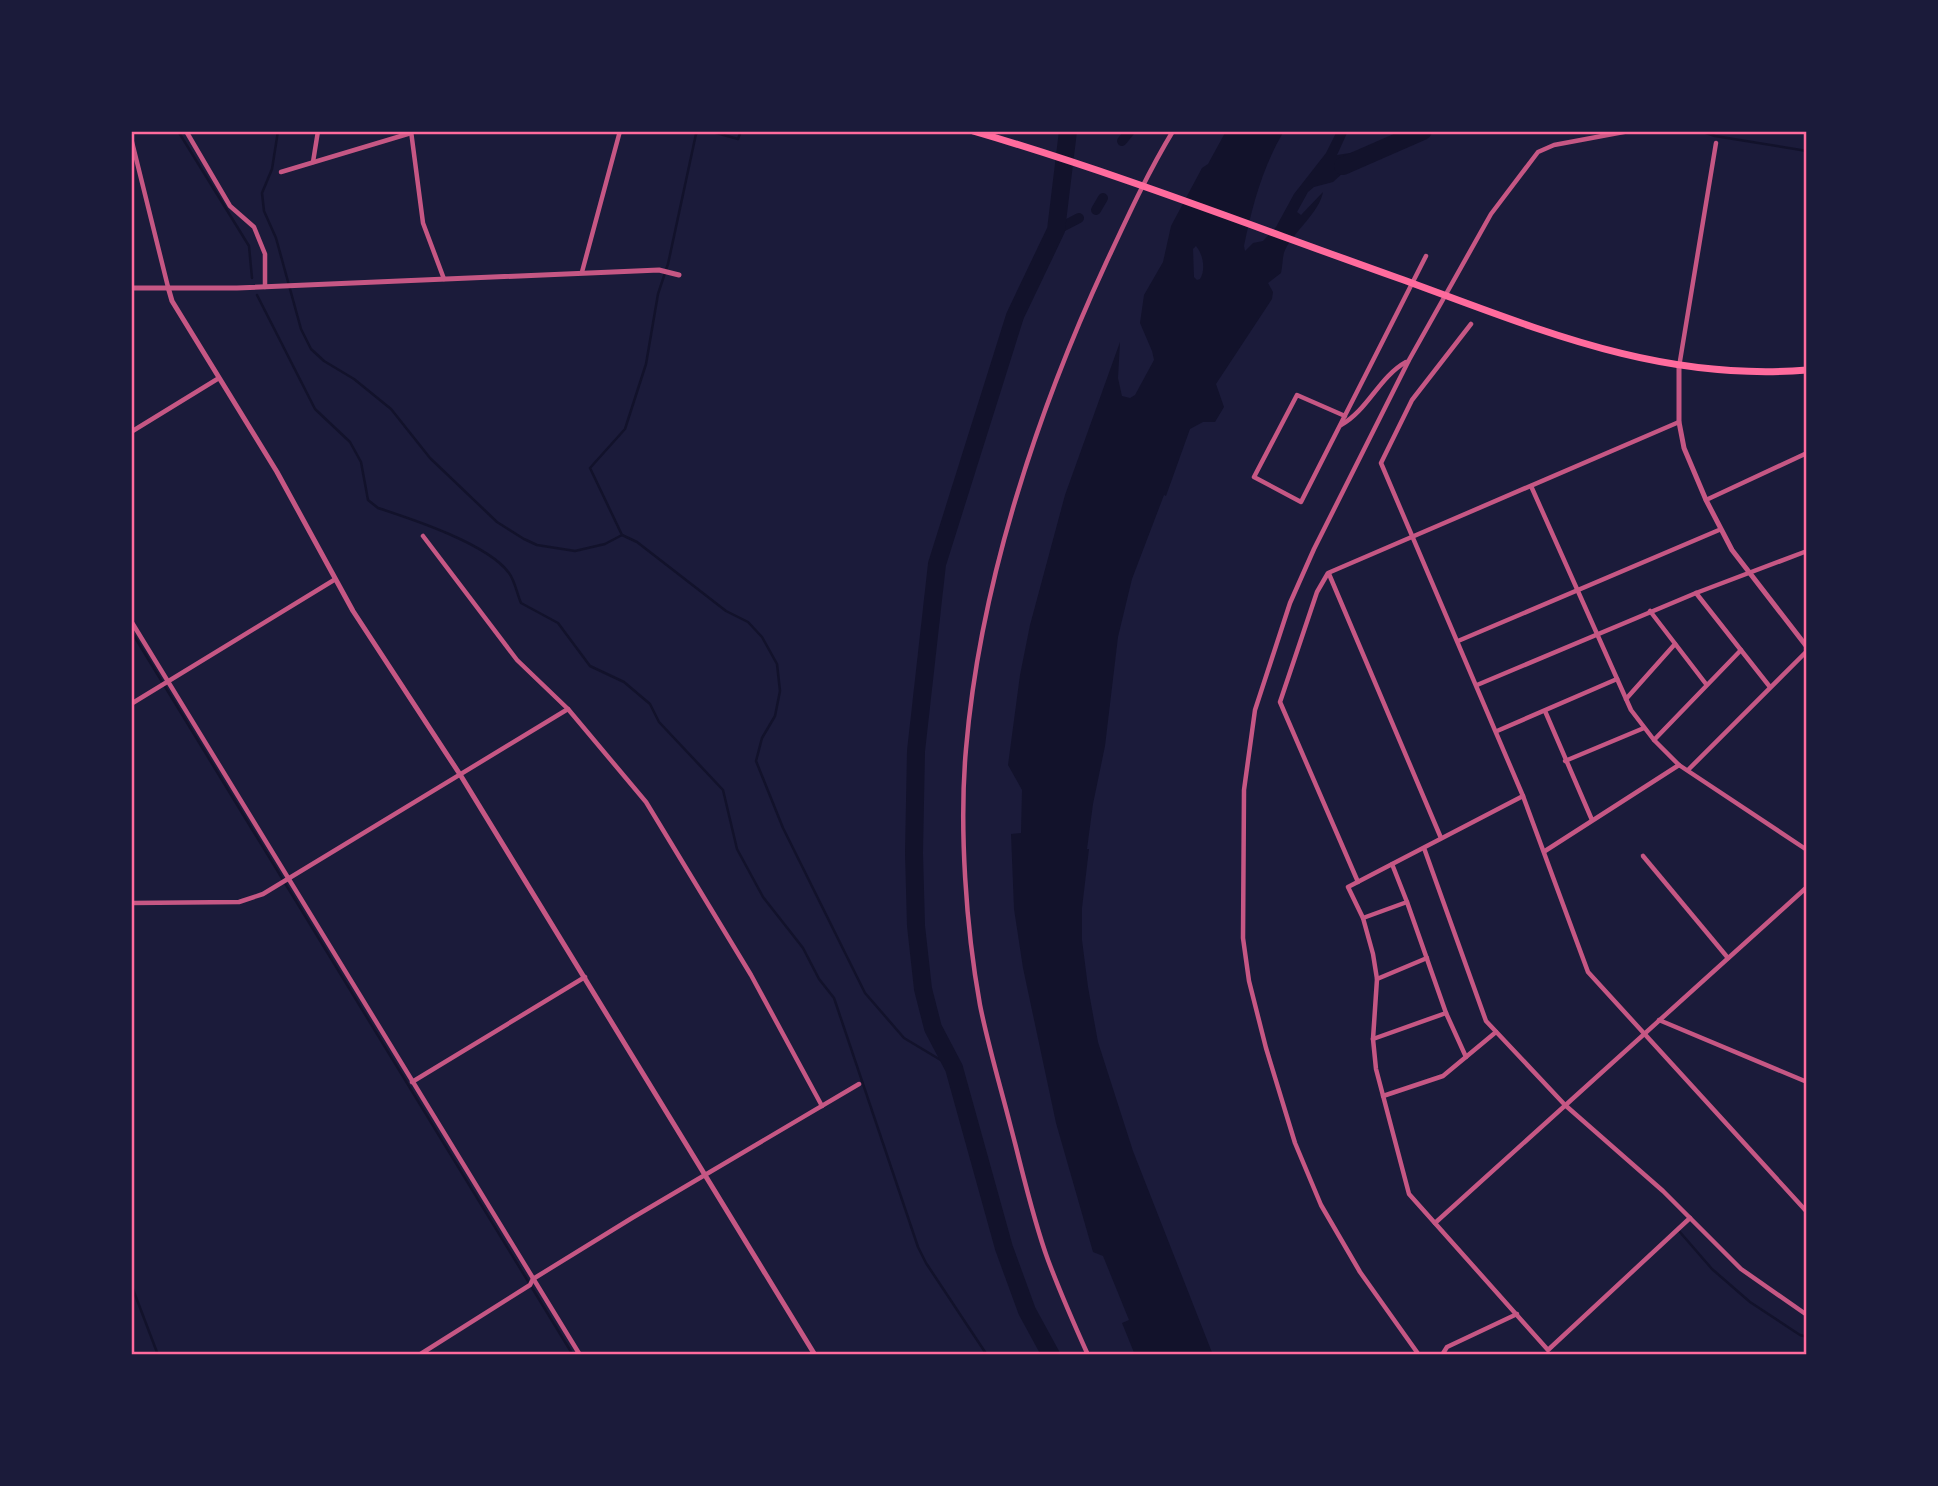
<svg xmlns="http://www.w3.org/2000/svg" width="1938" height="1486" viewBox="0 0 1938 1486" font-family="Arial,sans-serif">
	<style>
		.water { fill: #12122b; fill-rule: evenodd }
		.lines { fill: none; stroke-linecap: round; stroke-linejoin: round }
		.stream { stroke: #12122b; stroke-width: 2.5 }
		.canal { stroke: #12122b; stroke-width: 10 }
		.river { stroke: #12122b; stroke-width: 18 }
		.minor { stroke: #c65784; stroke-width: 4.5 }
		.tertiary { stroke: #c65784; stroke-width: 5 }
		.primary { stroke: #ff6b9d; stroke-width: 7 }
		.neatline { fill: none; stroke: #ff6b9d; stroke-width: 2.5 }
	</style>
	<rect width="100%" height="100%" fill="#1b1b3a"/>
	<path class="water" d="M1226 131H1284C1263 166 1252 206 1244 246L1245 251 1253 243 1263 241 1276 227 1294 194 1326 153 1337 131H1348L1337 155 1363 151 1368 163 1344 172 1333 182 1314 187 1308 192 1297 212 1301 215 1323 192C1319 213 1295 230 1285 250 1282 257 1283 265 1281 273L1268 283 1273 292 1272 299 1216 384 1224 407 1215 422H1203L1190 429 1166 496 1164 495 1132 579 1118 637 1105 746 1093 804 1087 849H1089L1082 908V940L1088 987 1098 1042 1133 1151 1213 1355H1135L1122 1323 1129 1320 1103 1256 1093 1252 1056 1123 1023 968 1014 909 1011 834 1021 833 1022 790 1008 765 1020 675 1030 625 1065 495 1120 342 1118 378 1122 396 1130 398 1135 395 1154 360 1152 351 1140 323 1144 295 1163 262 1171 226 1202 168 1208 164ZM1196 246C1203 254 1206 270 1200 279L1197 280 1194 277 1193 249Z"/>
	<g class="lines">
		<g class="stream">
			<path d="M178 131 249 246 252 278"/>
			<path d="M278 131 272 169 262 193 264 211 276 238 301 329 311 349 324 361 354 379 391 409 430 458 497 522 524 539 537 545 575 551 605 544 622 535"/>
			<path d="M700 131 696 134 668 264 658 294 646 364 625 429 590 468 622 535 637 542 726 611 748 622 762 637 777 664 780 691 775 716 762 738 756 761 783 828 865 993 904 1038 954 1068"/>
			<path d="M709 131 738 139 741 131"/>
			<path d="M1700 131 1715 136 1807 151"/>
			<path d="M257 295 315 409 350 442 361 462 368 500 378 508C412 519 488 544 509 573 515 581 517 594 521 603L558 623 590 666 624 682 650 704 659 722 723 790 737 849 763 897 803 948 819 979 834 998 918 1247 926 1263 987 1355"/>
			<path d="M131 631 573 1355"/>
			<path d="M1679 1231 1712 1269 1750 1302 1800 1335 1807 1337"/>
			<path d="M131 1284 158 1355"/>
		</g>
		<g class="canal">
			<path d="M1122 141 1130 131"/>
			<path d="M1096 210 1103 198"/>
			<path d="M1056 230 1079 218"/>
		</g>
		<g class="river">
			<path d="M1343 166 1423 131"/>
			<path d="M1051 1355 1027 1311 1004 1248 954 1068 933 1028 923 989 916 926 914 853 916 751 937 564 1015 316 1056 230 1068 131"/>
		</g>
		<g class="minor">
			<path d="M186 131 230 206 254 227 265 254V287"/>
			<path d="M411 131 423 223 444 279"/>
			<path d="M131 138 168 287"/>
			<path d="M313 162 318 131"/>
			<path d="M281 172 411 133"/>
			<path d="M582 272 620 131"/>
			<path d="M1471 324 1412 400 1381 463 1523 796 1588 972 1807 1212"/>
			<path d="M1679 367 1716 143"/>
			<path d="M1345 416 1297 395 1254 477 1301 502 1426 256"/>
			<path d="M1341 425C1368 410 1379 377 1406 362"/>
			<path d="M131 432 219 378"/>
			<path d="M1531 486 1631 710 1654 740 1679 765 1807 850"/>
			<path d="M1706 500 1807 453"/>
			<path d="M423 536 517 660 568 709 646 802 751 975 822 1106"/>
			<path d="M1329 574 1441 838"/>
			<path d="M1696 593 1770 687"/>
			<path d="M1650 611 1706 684"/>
			<path d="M131 621 580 1355"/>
			<path d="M1458 641 1719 530"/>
			<path d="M1477 685 1696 593 1807 551"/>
			<path d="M1626 699 1675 644"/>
			<path d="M131 704 334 580"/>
			<path d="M1545 711 1592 820"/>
			<path d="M1497 731 1617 679"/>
			<path d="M1654 740 1741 650"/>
			<path d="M1565 761 1644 728"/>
			<path d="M1688 770 1807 651"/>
			<path d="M1523 796 1348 887 1363 918 1373 954 1377 979 1373 1039 1376 1069 1409 1194 1548 1350 1690 1218"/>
			<path d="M1424 848 1486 1021 1565 1105 1663 1191 1741 1269 1807 1315"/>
			<path d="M1545 851 1679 765"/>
			<path d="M1643 856 1728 958"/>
			<path d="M1358 882 1280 702 1317 592 1328 573 1679 422"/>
			<path d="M1407 902 1446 1013 1466 1057"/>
			<path d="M131 903 239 902 263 894 568 709"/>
			<path d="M1363 918 1407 902 1392 864"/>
			<path d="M1377 979 1427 958"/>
			<path d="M1659 1020 1807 1082"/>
			<path d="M1373 1039 1446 1013"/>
			<path d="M412 1082 585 977"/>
			<path d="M1383 1096 1443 1076 1496 1032"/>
			<path d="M1435 1223 1807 887"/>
			<path d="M419 1355 530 1285 533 1279 632 1218 859 1084"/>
			<path d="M1088 1355C1074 1324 1060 1292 1048 1260 1032 1216 1022 1169 1010 1124 1000 1085 988 1045 980 1005 966 928 959 827 966 749 980 584 1037 412 1106 263 1127 218 1147 174 1173 131"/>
			<path d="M1419 1355 1360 1272 1321 1205 1295 1143 1266 1048 1249 981 1243 938 1244 790 1255 710 1290 603 1314 549 1409 360 1491 214 1538 152 1554 145 1629 131"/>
			<path d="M1442 1355 1447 1347 1517 1314"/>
		</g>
		<g class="tertiary">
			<path d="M168 287 172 301 277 472 353 611 461 776 815 1355"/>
			<path d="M131 288H237L659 270 679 275"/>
			<path d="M1679 367V422L1684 448 1706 500 1732 550 1807 647"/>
		</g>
		<path class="primary" d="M973 131C1117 173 1257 228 1398 278 1536 328 1657 382 1807 370"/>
	</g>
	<rect width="1938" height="1486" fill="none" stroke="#1b1b3a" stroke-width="266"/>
	<rect x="133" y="133" width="1672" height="1220" class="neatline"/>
</svg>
